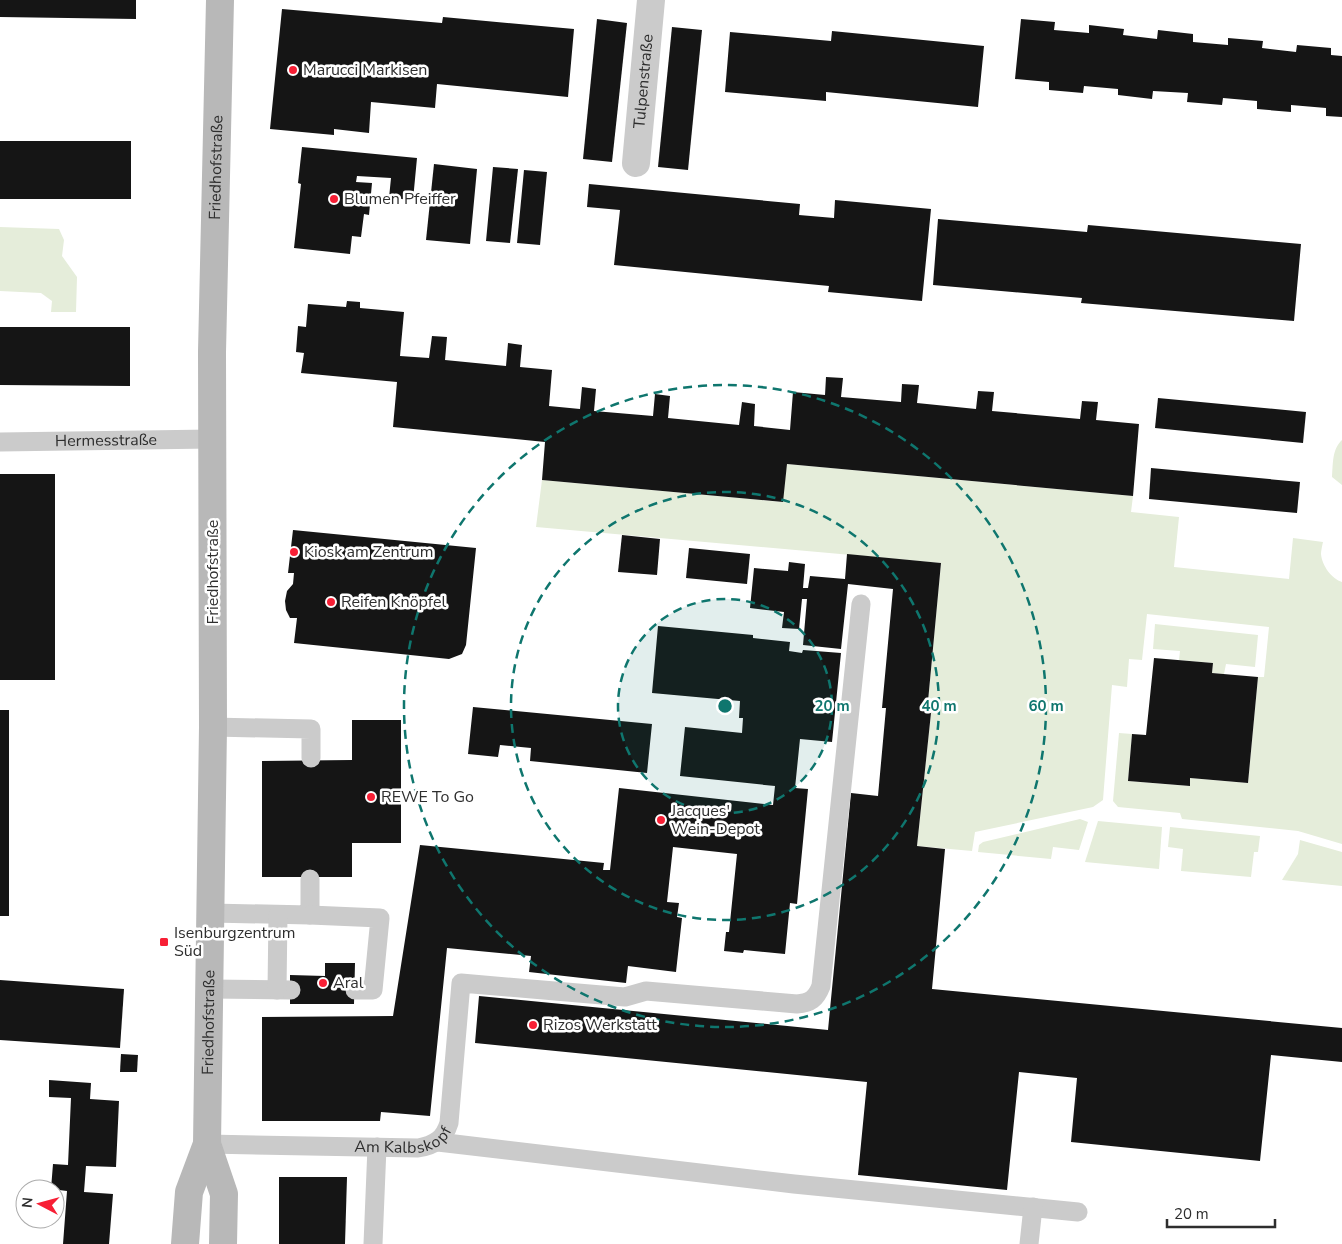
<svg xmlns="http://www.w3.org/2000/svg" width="1342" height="1244" viewBox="0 0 1342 1244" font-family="'Nunito Sans',sans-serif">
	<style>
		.green { fill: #e5edda }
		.building { fill: #151515 }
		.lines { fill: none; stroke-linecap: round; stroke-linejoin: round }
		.lane { stroke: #cbcbcb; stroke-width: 19 }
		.street { stroke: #cbcbcb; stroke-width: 28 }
		.secondary { stroke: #b8b8b8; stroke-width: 28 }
		.ring { fill: none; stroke: #0f766e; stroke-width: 2.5; stroke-dasharray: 9 6 }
		.poi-dot { fill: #f71f35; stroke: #fff; stroke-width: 2 }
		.labels { text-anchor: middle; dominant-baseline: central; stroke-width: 5; stroke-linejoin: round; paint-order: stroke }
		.poi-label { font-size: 16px; fill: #2e2e2e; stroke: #fff; text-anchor: start }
		.street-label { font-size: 16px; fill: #2e2e2e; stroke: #fff }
		.centre { fill: #0f766e; stroke: #fff; stroke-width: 2.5 }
		.ring-label { font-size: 15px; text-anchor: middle; font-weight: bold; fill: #0f766e; stroke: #fff; stroke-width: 5; stroke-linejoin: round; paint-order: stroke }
	</style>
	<rect width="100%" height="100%" fill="#fff"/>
	<g class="green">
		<path d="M0 227 59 229 64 240 62 256 77 277 76 312H51L52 301 41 293 0 291Z"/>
		<path d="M1342 440V485L1332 477C1333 464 1332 449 1342 440Z"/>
		<path d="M787 464 1133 496 1131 512 1179 517 1174 567 1289 579 1293 538 1323 542C1322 546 1321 551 1321 554 1322 566 1332 579 1342 582V844L1298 831 1182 819 1180 813 1118 807 1113 801 1119 733 1132 734 1128 781 1189 786 1190 778 1248 783 1258 677H1264L1269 627 1147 614 1142 660 1129 659 1127 687 1112 685 1103 800 1093 807 975 832 972 851 917 846 931 713 927 712 941 563 536 527 542 480 782 502Z"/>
		<path d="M1155 624 1258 635 1255 667 1226 664 1224 674 1212 673 1213 663 1179 660 1180 651 1153 649Z"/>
		<path d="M1080 819 1088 822 1079 850 1053 847 1051 859 978 852 979 845 983 842Z"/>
		<path d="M1098 821 1162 827 1159 869 1085 862Z"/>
		<path d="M1170 827 1260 836 1258 852H1254L1251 877 1181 871 1183 849 1168 847Z"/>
		<path d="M1300 840 1342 852V886L1282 880 1298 854Z"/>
	</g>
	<g class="building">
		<path d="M0 0H136V19L0 17Z"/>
		<path d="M282 9 442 23 443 17 574 29 568 97 437 84 435 108 371 102 369 133 334 129V135L270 129Z"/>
		<path d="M597 19 627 23 612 162 583 159Z"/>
		<path d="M1021 19 1055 22 1054 30 1089 33V25L1124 29 1123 35 1157 39 1158 30 1193 34V42L1228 45V38L1263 41 1262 48 1296 52 1297 45 1331 48V55L1342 56V117L1326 116V108L1291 105V112L1257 109V101L1223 98 1222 105 1187 102 1188 93 1153 91 1152 99 1118 95V89L1084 86 1083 93 1049 90V82L1015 79Z"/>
		<path d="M672 27 702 30 688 170 658 167Z"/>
		<path d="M832 31 984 46 978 107 826 92V101L725 92 730 32 831 41Z"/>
		<rect x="0" y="141" width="131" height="58"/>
		<path d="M302 147 417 158 413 200 389 198 391 178 357 176 356 182 372 183 369 215 364 214 361 237 352 236 350 254 294 248 301 184 298 183Z"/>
		<path d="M434 164 477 169 470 244 426 240Z"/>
		<path d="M493 167 518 169 510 243 486 241Z"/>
		<path d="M524 170 547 172 540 245 517 243Z"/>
		<path d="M589 184 800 204 799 215 834 218 835 200 931 209 922 301 828 292 829 286 614 265 620 210 587 207Z"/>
		<path d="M938 219 1087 232 1088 225 1301 244 1294 321 1081 303 1082 298 933 285Z"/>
		<path d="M347 301 360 302V308L404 312 400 356 429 358 432 336 447 337 445 360 506 366 508 343 522 345 520 367 552 370 549 406 580 409 582 387 596 389 594 411 653 416 655 394 670 396 668 418 739 425 742 402 755 404 754 426 790 430 793 392 825 395 826 377 843 378 841 397 901 402 902 384 919 385 917 403 976 409 978 391 994 392 992 411 1080 419 1082 401 1098 402 1096 420 1139 424 1133 496 787 464 783 502 542 480 545 442 393 427 397 382 301 373 304 353 296 352 298 326 306 327 308 304 346 307Z"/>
		<path d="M0 327H130V386L0 385Z"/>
		<path d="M1158 398 1306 412 1303 443 1155 428Z"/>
		<path d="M1151 468 1300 482 1297 513 1149 499Z"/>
		<rect x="0" y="474" width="55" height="206"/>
		<path d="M293 530 476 548 466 645 462 654 449 659 294 643 297 618H290L286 610 285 601 287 591 293 584 294 573H288Z"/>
		<path d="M622 535 660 539 657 575 618 572Z"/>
		<path d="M689 548 750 554 747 584 686 578Z"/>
		<path d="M847 554 941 563 927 712 931 713 917 846 945 849 932 989 1342 1028V1062L1271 1055 1260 1161 1071 1142 1077 1078 1019 1072 1007 1190 858 1175 867 1082 475 1043 479 996 828 1030 851 793 878 796 886 708H882L893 589 848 584 841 649 803 645 807 599H802L799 629 782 628 784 612 750 608 754 568 788 571 789 562 805 564 803 588H808L810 576 845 579Z"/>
		<path d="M658 626 753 635V638L790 642 789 651 802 653 803 650 841 653 832 742 800 739 795 788 808 789 797 904 790 903 785 954 744 950 743 953 724 951 726 932H729L737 854 673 847 667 902 679 903 677 917 682 918 676 972 628 966 626 983 529 972 531 956 447 948 430 1116 381 1112 380 1121H262V1017L393 1016 420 845 604 863 603 870H610L619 788 773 805 775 786 680 776 685 727 742 733 743 718H739L740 701 652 693Z"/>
		<path d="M1154 658 1213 663 1212 673 1258 677 1248 783 1190 778V786L1128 781 1132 734 1146 735Z"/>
		<path d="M473 707 652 724 647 773 530 761 531 748 500 745 498 757 468 754Z"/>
		<rect x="0" y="710" width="9" height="206"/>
		<path d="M352 720H401V843H352V877H262V761L352 760Z"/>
		<path d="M325 963H355L354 1004H290V975L325 976Z"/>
		<path d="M0 980 124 989 120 1048 0 1040Z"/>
		<path d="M121 1054 138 1055 137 1072H120Z"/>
		<path d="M49 1080 91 1083 90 1099 119 1101 116 1167 86 1166 84 1192 113 1194 109 1244H63L67 1191 51 1189 53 1164 68 1165 71 1098 49 1097Z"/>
		<path d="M279 1177H347L345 1244H279Z"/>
	</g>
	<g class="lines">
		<g class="lane">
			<path id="s1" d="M0 442 212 439"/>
			<path d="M213 727 311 729V758"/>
			<path d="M211 913 310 915V879"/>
			<path d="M310 915 380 918 373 990H355"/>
			<path d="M210 989 291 990"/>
			<path d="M277 990 278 915"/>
			<path d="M438 1142 794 1184 1078 1212"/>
			<path id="s2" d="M207 1144 418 1148C435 1145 444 1139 449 1123L461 983 625 997 646 991 797 1004C810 1003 816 999 821 986L861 604"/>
			<path d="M373 1244 377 1147"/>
			<path d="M1029 1244 1033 1207"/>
		</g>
		<path class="street" id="s3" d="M636 163 651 0"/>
		<g class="secondary">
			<path d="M207 1144 224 1194 223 1244"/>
			<path id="s4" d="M185 1244 189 1192 207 1144 213 727 212 352 220 0"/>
		</g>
	</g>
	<circle cx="725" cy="706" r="107" fill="#0f766e" fill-opacity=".12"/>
	<g class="ring">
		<circle cx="725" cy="706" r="107"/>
		<circle cx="725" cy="706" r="214"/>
		<circle cx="725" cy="706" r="321"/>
	</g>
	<g class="poi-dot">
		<circle cx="293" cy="70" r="5"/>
		<circle cx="334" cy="199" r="5"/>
		<circle cx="294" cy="552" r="5"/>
		<circle cx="331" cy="602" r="5"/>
		<circle cx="371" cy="797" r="5"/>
		<circle cx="661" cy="820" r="5"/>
		<rect x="159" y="937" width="10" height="10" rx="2.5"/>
		<circle cx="323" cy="983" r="5"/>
		<circle cx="533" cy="1025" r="5"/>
	</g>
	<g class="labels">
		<g class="poi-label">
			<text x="303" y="70">Marucci Markisen</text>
			<text x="344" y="199">Blumen Pfeiffer</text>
			<text x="304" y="552">Kiosk am Zentrum</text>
			<text x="341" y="602">Reifen Knöpfel</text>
			<text x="381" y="797">REWE To Go</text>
			<text x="671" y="811">Jacques'<tspan x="671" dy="18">Wein-Depot</tspan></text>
			<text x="174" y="933">Isenburgzentrum<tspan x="174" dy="18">Süd</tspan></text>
			<text x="333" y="983">Aral</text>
			<text x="543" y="1025">Rizos Werkstatt</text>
		</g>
		<g class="street-label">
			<text stroke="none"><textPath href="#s3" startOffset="82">Tulpenstraße</textPath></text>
			<text stroke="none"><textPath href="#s4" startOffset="1080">Friedhofstraße</textPath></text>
			<text stroke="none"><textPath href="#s1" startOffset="106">Hermesstraße</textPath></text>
			<text transform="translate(213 572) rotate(-90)">Friedhofstraße</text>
			<text stroke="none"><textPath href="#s4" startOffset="225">Friedhofstraße</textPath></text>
			<text stroke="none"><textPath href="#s2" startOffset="198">Am Kalbskopf</textPath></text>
		</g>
	</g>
	<circle cx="725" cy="706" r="8" class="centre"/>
	<g class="ring-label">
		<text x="832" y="711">20 m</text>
		<text x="939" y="711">40 m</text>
		<text x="1046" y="711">60 m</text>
	</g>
	<g transform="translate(40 1204) rotate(276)"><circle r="24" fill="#ffffff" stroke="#ababab"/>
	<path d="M0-4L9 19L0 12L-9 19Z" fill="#f71f35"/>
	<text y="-8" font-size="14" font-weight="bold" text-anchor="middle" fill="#2e2e2e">N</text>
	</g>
	<path d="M1167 1219v8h108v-8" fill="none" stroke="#2e2e2e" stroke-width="2.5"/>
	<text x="1174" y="1219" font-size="15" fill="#2e2e2e" stroke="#ffffff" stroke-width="4" paint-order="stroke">20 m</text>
</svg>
